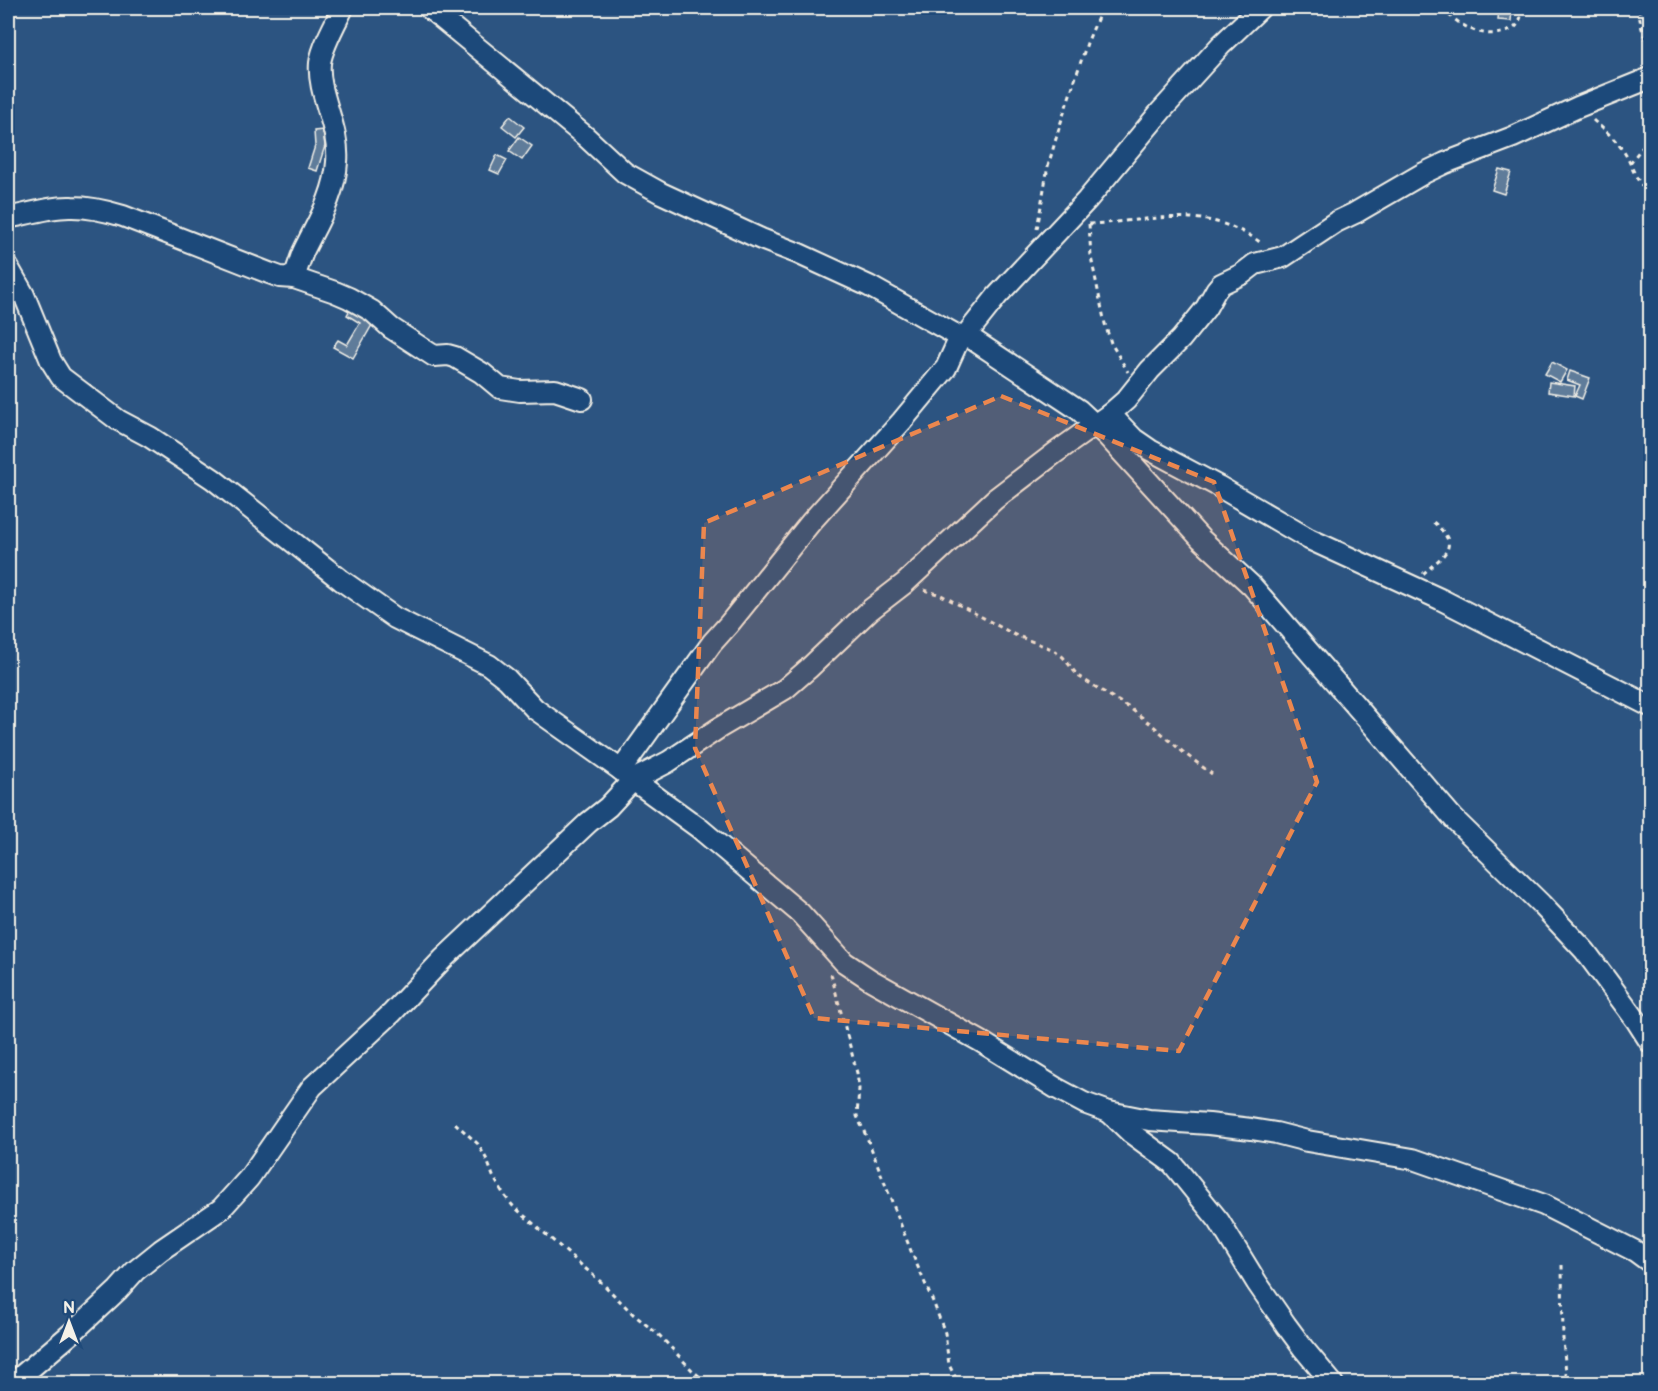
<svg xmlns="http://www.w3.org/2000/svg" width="1658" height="1391" viewBox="0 0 1658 1391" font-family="'Balsamiq Sans',sans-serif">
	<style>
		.building { fill: #5e7b9a; stroke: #f4f1e8; stroke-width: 1.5 }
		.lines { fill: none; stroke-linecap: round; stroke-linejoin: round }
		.minor-casing { stroke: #f4f1e8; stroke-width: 24 }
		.path { stroke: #f4f1e8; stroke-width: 3; stroke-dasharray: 4.5 4.5; stroke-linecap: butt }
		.minor { stroke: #1f4a7a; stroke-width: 20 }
		.marked { fill: #ec874e; fill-opacity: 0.2; stroke: #ec874e; stroke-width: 4.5; stroke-dasharray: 12 8; stroke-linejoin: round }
	</style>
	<rect width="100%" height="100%" fill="#2c5481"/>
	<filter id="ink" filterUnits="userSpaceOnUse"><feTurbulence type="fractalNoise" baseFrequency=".0167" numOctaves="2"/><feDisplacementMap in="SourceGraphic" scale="12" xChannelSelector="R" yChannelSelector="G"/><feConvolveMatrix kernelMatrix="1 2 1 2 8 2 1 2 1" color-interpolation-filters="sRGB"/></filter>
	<g filter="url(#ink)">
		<g class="building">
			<path d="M1499 8H1512L1511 21 1498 20Z"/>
			<path d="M510 116 524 127 516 137 502 126Z"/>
			<path d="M323 130 325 146 317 171 308 168 315 146 314 131Z"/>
			<path d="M519 137 532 146 522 160 509 151Z"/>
			<path d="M497 155 507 160 499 174 490 170Z"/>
			<path d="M1499 169 1511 172 1504 194 1492 190Z"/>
			<path d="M353 304 376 318 353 358 333 347 338 340 347 345 360 323 347 315Z"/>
			<path d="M1552 362 1567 370 1560 382 1545 374Z"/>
			<path d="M1570 371 1590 378 1582 399 1575 396 1580 385 1567 380Z"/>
			<path d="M1549 382 1575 386 1574 396 1548 392Z"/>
		</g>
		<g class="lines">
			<g class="minor-casing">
				<g id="minor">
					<path d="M429 8 585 136 625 173 661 193 761 239 797 253 869 286 960 337 966 335 1079 410 1107 436 1201 539 1252 586 1454 819 1541 904 1585 951 1636 1020 1650 1042"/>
					<path d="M8 218C27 214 53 206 72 207 90 207 107 211 123 216L269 273 280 277 294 278 335 292 349 298 372 311 391 328 434 356 448 355 455 357 482 373 500 388 520 391 555 390 582 399"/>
					<path d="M8 267 24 295 51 361 61 377 118 420 150 437 213 479 341 580 395 618 489 665 507 679 535 709 621 770 633 780 699 828 800 913 844 962 871 980 980 1041 1056 1088 1084 1103 1109 1112 1149 1120 1209 1124 1251 1129 1276 1133 1307 1141 1413 1159 1544 1205 1635 1251 1650 1262"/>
					<path d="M294 278C297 269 300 260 303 252 317 223 335 195 337 162 340 127 317 94 320 63 322 47 336 22 343 8"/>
					<path d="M966 335 997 296 1087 200 1161 111 1221 45 1260 8"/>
					<path d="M1110 414 1134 439 1150 450 1218 486 1309 539 1440 599 1650 706"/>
					<path d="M621 770 712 643 729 624 811 522 902 421 946 368 960 337"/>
					<path d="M1109 1112 1131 1133 1172 1163 1219 1221 1257 1283 1286 1325 1303 1348 1333 1384"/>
					<path d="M12 1384 73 1332 118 1290 135 1271 161 1250 221 1209 249 1178 312 1087 392 1013 443 959 589 822 608 807 633 780 668 762 719 728 785 689 808 669 870 610 905 583 995 499 1055 453 1110 414 1126 400 1150 370 1181 339 1206 308 1216 290 1221 284 1242 274 1255 264 1283 257 1336 222 1355 213 1424 173 1445 163 1513 137 1578 107 1650 78"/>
				</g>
			</g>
			<g class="path">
				<path d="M1442 8C1458 25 1481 39 1505 32 1509 31 1514 29 1517 25 1520 21 1522 13 1524 8"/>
				<path d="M1639 8C1639 23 1645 39 1650 53"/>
				<path d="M1593 120C1604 130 1616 139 1624 152 1633 166 1635 183 1650 192"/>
				<path d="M1630 163 1640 150 1650 140"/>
				<path d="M1089 224C1138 222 1188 208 1234 228 1244 232 1254 237 1262 244"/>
				<path d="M1089 224 1091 257 1105 324 1111 343 1128 372"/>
				<path d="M1037 229 1048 166 1060 125 1087 43 1102 8"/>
				<path d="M1423 574C1446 553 1462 546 1432 521"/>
				<path d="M924 590 941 595 1015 635 1052 649 1063 657 1078 676 1131 709 1151 724 1184 753 1212 774"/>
				<path d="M831 974 857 1073 859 1089 857 1116 868 1140 911 1251 934 1304 945 1333 949 1365 959 1384"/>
				<path d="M455 1123 478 1144 487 1160 493 1176 504 1195 513 1206 601 1282 633 1314 660 1336 692 1370 708 1384"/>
				<path d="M1562 1265 1563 1340 1567 1384"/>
			</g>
			<use href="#minor" class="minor"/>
		</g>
	</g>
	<path class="marked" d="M1001 396 1214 482 1317 782 1179 1051 814 1018 695 748 704 523Z"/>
	<rect width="1658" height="1391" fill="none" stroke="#1f4a7a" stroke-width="30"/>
	<rect x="15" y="15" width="1628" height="1361" fill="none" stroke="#f4f1e8" stroke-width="2" filter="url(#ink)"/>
	<g transform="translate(69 1322)" stroke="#1f4a7a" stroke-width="4.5" paint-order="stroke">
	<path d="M0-4.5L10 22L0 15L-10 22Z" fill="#f4f1e8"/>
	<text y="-9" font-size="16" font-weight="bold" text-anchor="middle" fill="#f4f1e8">N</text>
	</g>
</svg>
